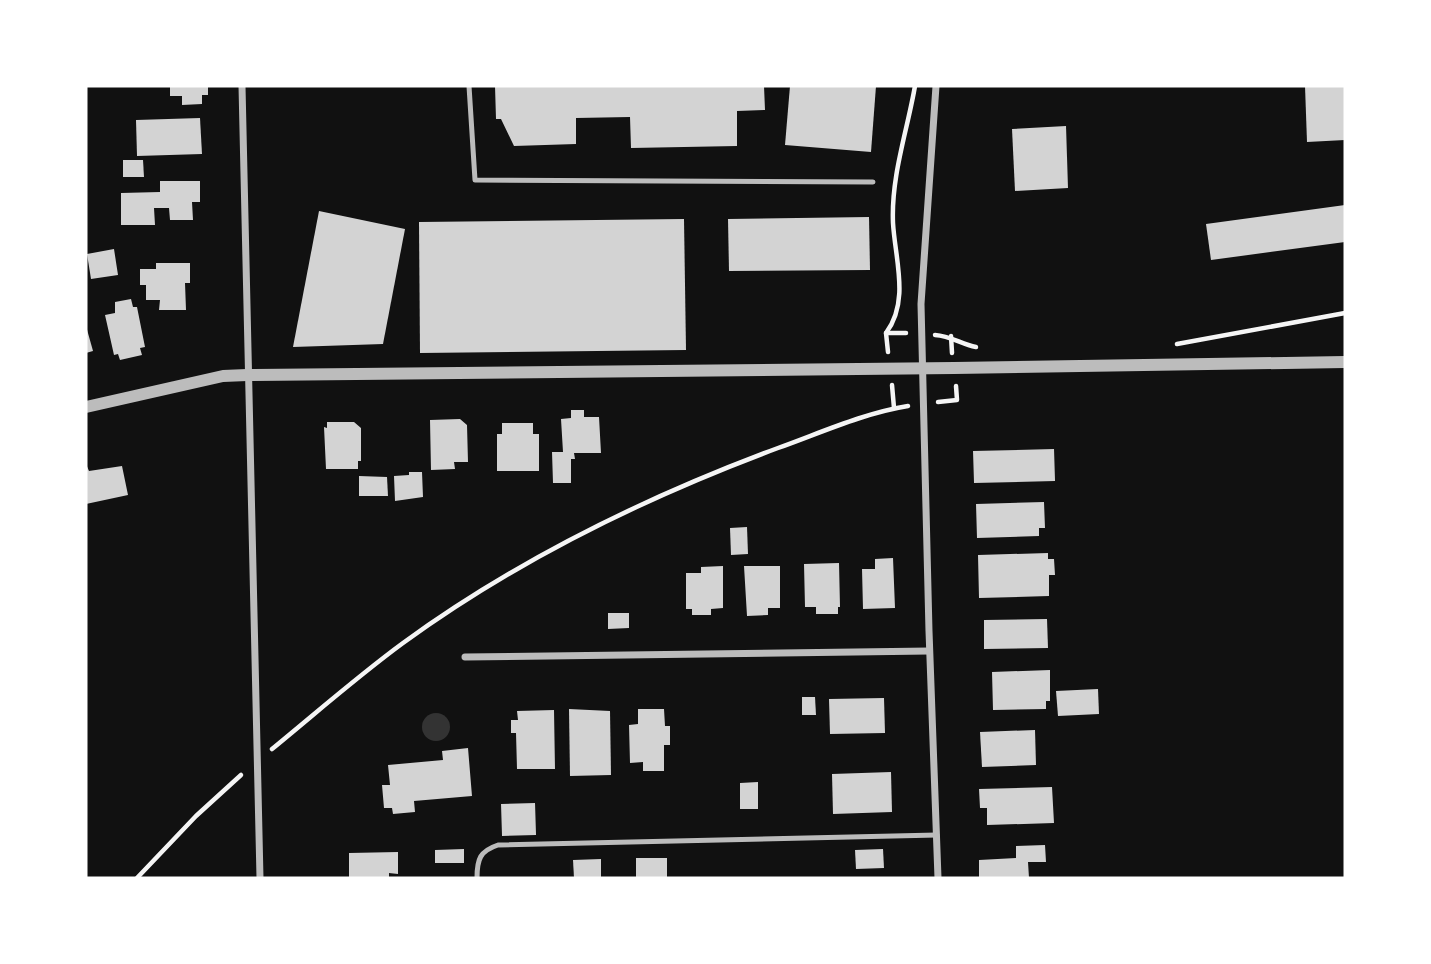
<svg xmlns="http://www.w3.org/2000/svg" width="1431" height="964" viewBox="0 0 1431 964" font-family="'Fira Sans Condensed',sans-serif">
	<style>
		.water { fill: #333 }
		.building { fill: #d3d3d3 }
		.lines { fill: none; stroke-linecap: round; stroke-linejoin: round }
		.path { stroke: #f5f5f5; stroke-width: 4.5 }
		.service { stroke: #bcbcbc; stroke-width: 5 }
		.minor { stroke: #bcbcbc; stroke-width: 7 }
		.tertiary { stroke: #bcbcbc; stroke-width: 12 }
	</style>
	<rect width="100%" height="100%" fill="#111"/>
	<circle class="water" cx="436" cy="727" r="14"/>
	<g class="building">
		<path d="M170 86H208V95H202V104L182 105V96H170Z"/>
		<path d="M495 86H764L765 110 737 111V146L631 148 630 117 576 118V144L514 146 501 119H496Z"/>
		<path d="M790 86H876L871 152 785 145Z"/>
		<path d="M1305 86H1345V140L1307 142Z"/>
		<path d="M200 118 202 154 137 156 136 120Z"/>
		<path d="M1066 126 1068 188 1015 191 1012 129Z"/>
		<path d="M123 160H143L144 177H123Z"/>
		<path d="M160 181H200V202H192L193 220H170L169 208H154L155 225H121V193L160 192Z"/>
		<path d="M1345 205V242L1211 260 1206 224Z"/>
		<path d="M319 211 405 229 383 344 293 347Z"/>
		<path d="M869 217 870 270 729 271 728 219Z"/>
		<path d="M684 219 686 350 420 353 419 222Z"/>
		<path d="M114 249 118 275 91 279 87 254Z"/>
		<path d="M156 263H190V283H185L186 310H159L160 300H146V285H140V269H156Z"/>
		<path d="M131 299 133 307H137L145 347 140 348 142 355 120 360 118 354 114 355 105 315 115 313V302Z"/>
		<path d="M86 326 93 351 86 353Z"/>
		<path d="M571 410H584V417H599L601 453H574L575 459H571V483H553L552 452H563L561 419 571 418Z"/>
		<path d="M460 419 467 425 468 462H454L455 469 431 470 430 420Z"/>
		<path d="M327 422H354L361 428V461H358V469H326L324 427 327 428Z"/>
		<path d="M502 423H533V434H539V471H497V434H502Z"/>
		<path d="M1054 449 1055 481 974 483 973 451Z"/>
		<path d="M86 464 89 471 122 466 128 495 86 504Z"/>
		<path d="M409 472H422L423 497 395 501 394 476 409 475Z"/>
		<path d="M359 476 387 477 388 496H359Z"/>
		<path d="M1044 502 1045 528H1039V536L977 538 976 504Z"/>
		<path d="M747 527 748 554 731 555 730 528Z"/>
		<path d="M1048 553V559H1054L1055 575H1049V596L979 598 978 555Z"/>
		<path d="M893 558 895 608 863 609 862 569H875V559Z"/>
		<path d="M839 563 840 607H838V614H816V607H805L804 564Z"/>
		<path d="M723 566V608L711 609V615H692V609H686V573H701V567Z"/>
		<path d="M744 566H780V608H768V615L747 616Z"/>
		<path d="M608 613H629V628L608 629Z"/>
		<path d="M1047 619 1048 648 984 649V620Z"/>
		<path d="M1050 670V701H1046V709L993 710 992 672Z"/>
		<path d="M1098 689 1099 714 1058 716 1056 691Z"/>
		<path d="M802 697H815L816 715H802Z"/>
		<path d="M884 698 885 733 830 734 829 699Z"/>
		<path d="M569 709 610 711 611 775 570 776Z"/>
		<path d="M638 709H664L665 726H670V745H664V771H643V762L630 763 629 725 638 724Z"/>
		<path d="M554 710 555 769H517L516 733H511V720H518L517 711Z"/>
		<path d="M1035 730 1036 765 982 767 980 732Z"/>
		<path d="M468 748 472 796 414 801 415 812 393 814 392 808H384L382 785H390L388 765 443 760 442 751Z"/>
		<path d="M891 772 892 812 833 814 832 774Z"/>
		<path d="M758 782V809H740V783Z"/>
		<path d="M1052 787 1054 823 987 825V808H980L979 789Z"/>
		<path d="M535 803 536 835 502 836 501 804Z"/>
		<path d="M1045 845 1046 862H1028L1029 878H979V860L1016 858V846Z"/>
		<path d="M464 849V863H435V850Z"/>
		<path d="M883 849 884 868 856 869 855 850Z"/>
		<path d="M398 852V874L389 873V878H349V853Z"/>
		<rect x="636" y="858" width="31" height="20"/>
		<path d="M601 859V878H574L573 860Z"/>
	</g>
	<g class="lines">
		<g class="path">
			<path d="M886 333H906"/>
			<path d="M935 335C951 336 961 344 976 347"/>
			<path d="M951 336 952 353"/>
			<path d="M1177 344 1345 313"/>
			<path d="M888 352 886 333C910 301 895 259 893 223 891 176 907 132 915 86"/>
			<path d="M892 385 894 408"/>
			<path d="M938 402 957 400 956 386"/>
			<path d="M272 749C316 713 358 676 403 643 517 560 646 497 778 448 820 433 864 413 908 406"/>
			<path d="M137 878 196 816 241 775"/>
		</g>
		<g class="service">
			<path d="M469 86 475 180 873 182"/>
			<path d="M477 878C477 859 480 851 498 845L937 835"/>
		</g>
		<g class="minor">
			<path d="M242 86 260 878"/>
			<path d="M936 86 921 304 929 631 938 878"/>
			<path d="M465 657 929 651"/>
		</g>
		<path class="tertiary" d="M86 407 223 376 247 375 954 368 1345 362"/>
	</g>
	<rect width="1431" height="964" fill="none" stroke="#ffffff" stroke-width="175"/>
</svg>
